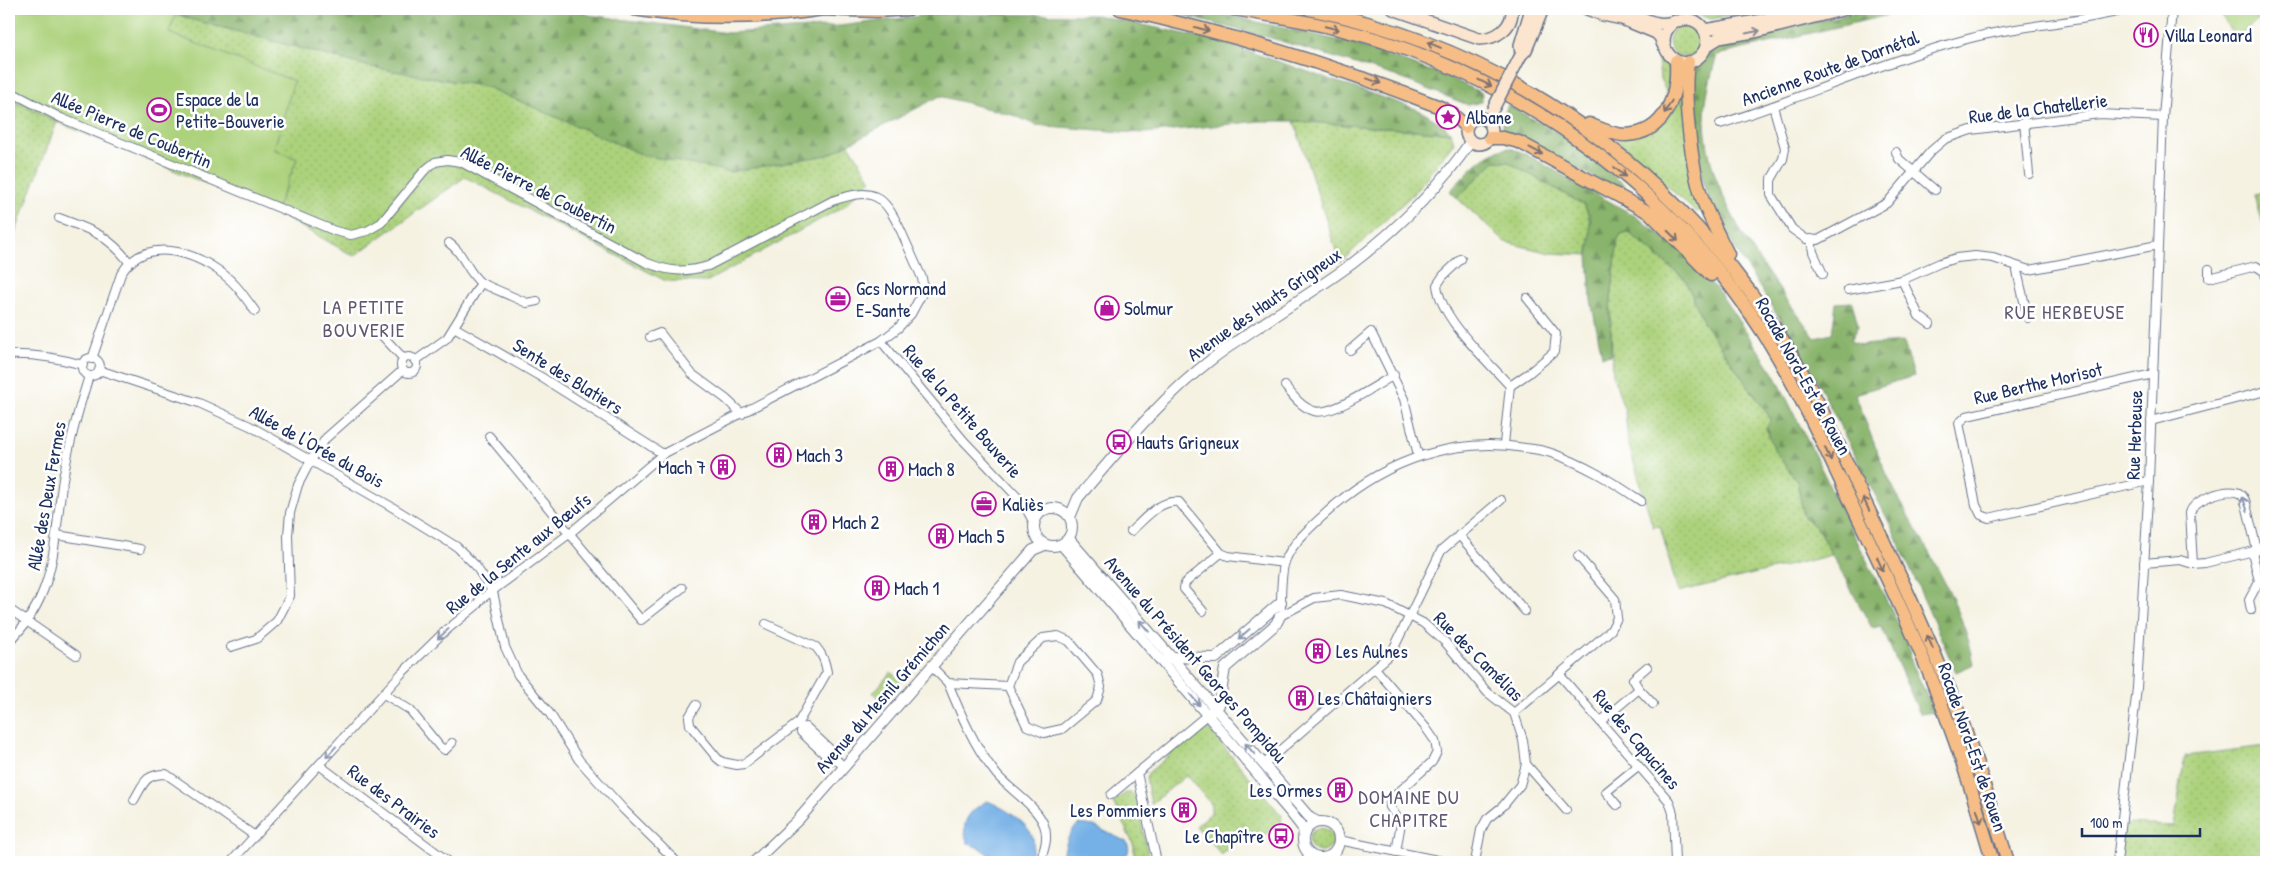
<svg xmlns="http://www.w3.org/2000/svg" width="2275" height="871" viewBox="0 0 2275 871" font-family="'Patrick Hand',sans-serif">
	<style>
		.grass { fill: url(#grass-dots); stroke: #64806d }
		.forest { fill: url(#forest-firs); stroke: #527265 }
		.park { fill: url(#park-crowns); stroke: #64806d }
		.pitch { fill: #acd27c; stroke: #64806d }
		.water { fill: #75b0e6; stroke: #4870a2 }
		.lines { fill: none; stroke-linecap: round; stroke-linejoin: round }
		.minor-casing { stroke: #67738c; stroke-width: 10 }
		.tertiary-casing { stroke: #67738c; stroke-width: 12 }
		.secondary-casing { stroke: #67738c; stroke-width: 14 }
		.trunk-casing { stroke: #67738c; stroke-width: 15 }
		.minor { stroke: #fff; stroke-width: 8 }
		.tertiary { stroke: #fff; stroke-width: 10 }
		.secondary { stroke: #fbe5cf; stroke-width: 11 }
		.trunk { stroke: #f6be86; stroke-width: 12 }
		.secondary-bridge-casing { stroke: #67738c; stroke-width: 14; stroke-linecap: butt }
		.secondary-bridge { stroke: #fbe5cf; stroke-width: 11 }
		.oneway { stroke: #7e6f70 }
		.oneway2 { stroke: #8b8a96 }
		.oneway3 { stroke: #8d97ae }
		.labels { text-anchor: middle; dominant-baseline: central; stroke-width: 5; stroke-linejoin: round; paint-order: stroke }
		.poi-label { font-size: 19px; fill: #1b2f5e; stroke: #fff; text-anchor: start }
		.street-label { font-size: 19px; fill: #1b2f5e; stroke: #fff }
		.neighbourhood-label { font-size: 20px; letter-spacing: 1px; fill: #60586f; stroke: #fff }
	</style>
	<defs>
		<pattern id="grass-dots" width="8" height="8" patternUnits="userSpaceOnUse" patternTransform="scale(1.25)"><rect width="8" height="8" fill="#acd27c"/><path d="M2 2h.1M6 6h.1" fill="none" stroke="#93b56e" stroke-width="1.8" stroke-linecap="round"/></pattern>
		<pattern id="forest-firs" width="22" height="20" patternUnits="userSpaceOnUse" patternTransform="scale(1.25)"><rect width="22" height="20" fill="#89b46c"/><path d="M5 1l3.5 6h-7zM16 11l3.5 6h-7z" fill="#6f935c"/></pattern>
		<pattern id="park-crowns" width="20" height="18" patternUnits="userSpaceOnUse" patternTransform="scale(1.25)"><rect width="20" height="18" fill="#acd27c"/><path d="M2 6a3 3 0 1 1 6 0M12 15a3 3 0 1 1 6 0" fill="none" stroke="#93b56e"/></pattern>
	</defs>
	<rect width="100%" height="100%" fill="#fff"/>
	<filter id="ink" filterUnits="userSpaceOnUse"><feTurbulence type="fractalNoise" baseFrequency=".02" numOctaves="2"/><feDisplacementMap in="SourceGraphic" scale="10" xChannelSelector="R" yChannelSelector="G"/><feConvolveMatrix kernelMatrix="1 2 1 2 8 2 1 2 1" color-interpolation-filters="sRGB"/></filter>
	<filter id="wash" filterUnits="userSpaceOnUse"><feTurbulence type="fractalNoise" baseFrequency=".0096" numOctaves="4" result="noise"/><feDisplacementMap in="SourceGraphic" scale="20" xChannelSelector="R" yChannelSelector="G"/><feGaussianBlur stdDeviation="1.12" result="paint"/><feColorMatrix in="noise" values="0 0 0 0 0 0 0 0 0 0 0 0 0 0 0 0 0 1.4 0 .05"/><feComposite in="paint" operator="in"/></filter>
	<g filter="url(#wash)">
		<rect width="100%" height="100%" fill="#f5f2e2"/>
		<g class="grass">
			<path d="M1674 9H1756L1712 19Z"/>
			<path d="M176 14 190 19 371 67 487 87 643 155H828L849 144 871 180 843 207 706 282 666 281 465 177 354 256 275 212 297 159 274 149 169 33Z"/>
			<circle cx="1685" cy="41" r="16"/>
			<path d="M1661 48 1672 64 1667 93 1660 79 1657 49Z"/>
			<path d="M1679 90H1683L1702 209 1696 212 1619 143 1617 137 1646 132Z"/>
			<path d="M9 99 57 122 9 249Z"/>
			<path d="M1294 121 1451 133 1454 143 1414 193 1340 263Z"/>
			<path d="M1495 161 1508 162 1584 205C1593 221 1591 237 1588 255L1550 253 1505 242 1457 198 1484 170Z"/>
			<path d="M1628 232 1685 279 1704 323 1771 419 1766 428 1775 451 1797 481 1804 517 1818 529 1832 555 1678 592 1660 526 1653 527 1628 442 1625 412 1613 374 1610 309 1618 239 1621 234Z"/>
			<path d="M1202 727H1207L1282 816 1280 828 1272 830 1264 835 1256 832 1231 843 1222 855 1196 826 1211 813V804L1187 775 1151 804 1146 778 1148 773Z"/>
			<path d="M2266 746V862H2119L2124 824 2174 826 2185 756Z"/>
			<path d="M1126 793H1131L1136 797 1149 860 1147 862H1129L1134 856V846L1113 802Z"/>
			<circle cx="1321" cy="840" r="12"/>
		</g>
		<g class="forest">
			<path d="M166 9H574L589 15 728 33 840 26 935 14 1096 15 1218 41 1419 110 1445 126 1451 133 1294 121H1260L1145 133 1123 132 1035 125 1016 116 940 96 828 155 730 172 643 155 487 87 371 67 190 19Z"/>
			<path d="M1157 9H1190L1217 13 1350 43 1448 77 1482 93 1481 102 1468 105 1395 76 1271 38Z"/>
			<path d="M1870 9H1914L1717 55C1711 76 1705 96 1705 118 1705 198 1770 276 1815 338L1832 334 1836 303 1852 302 1858 326 1850 341 1861 345 1904 342 1914 376 1855 394C1867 424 1877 454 1891 483 1920 542 1962 598 1974 664L1956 672 1893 530 1812 371 1715 216 1702 180 1692 79 1697 63 1714 45Z"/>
			<path d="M1508 105 1557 133 1625 185 1621 192 1516 135 1503 131V117Z"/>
			<path d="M1510 148 1524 153 1635 216 1684 252 1719 292 1775 375 1904 636 1910 651 1909 656 1934 712 1920 714 1881 626 1872 628 1818 529 1804 517 1797 481 1775 451 1766 428 1771 419 1704 323 1685 279 1628 232 1621 234 1618 239 1610 309 1611 355 1602 356 1591 300 1588 255 1590 240V216L1584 205 1508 162 1495 161 1457 198 1450 191C1468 173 1483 151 1510 148Z"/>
		</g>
		<path class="park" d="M2266 191V238L2255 194Z"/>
		<g class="pitch">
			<path d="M9 9H166L176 14 169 33 294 81 274 149 297 159 275 212 57 122 9 99Z"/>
			<path d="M2217 9H2266V15L2235 36Z"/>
			<path d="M891 672 901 681 883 702 873 693Z"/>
		</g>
		<g class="water">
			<path d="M987 801C1000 805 1031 824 1033 839 1035 846 1031 855 1029 862H999L981 849 968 843C959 822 969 811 987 801Z"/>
			<path d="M1079 824 1094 826 1127 842C1140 871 1074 862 1060 862 1067 848 1065 834 1079 824Z"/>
		</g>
	</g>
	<g filter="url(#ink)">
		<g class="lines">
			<g class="minor-casing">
				<g id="minor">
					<path d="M9 91 61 118 335 231 351 235 367 231 381 223 424 171 435 162 447 160 461 162 645 262C669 272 683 273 708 266L832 201C873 187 883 193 901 231 908 247 915 262 922 278L924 290 911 314 898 328 881 341 663 454 569 534 480 600 476 606 443 633 401 674 231 862"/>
					<path d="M1773 106 1785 148 1783 159 1771 180V195L1792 229 1806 239 1818 240 1887 203 1931 151 1945 139 1971 130 2100 114 2163 117"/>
					<path d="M2024 122 2029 174"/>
					<path d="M1720 124C1805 97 1886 60 1971 38 2023 24 2076 24 2128 9"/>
					<path d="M1896 152 1899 159 1935 190"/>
					<path d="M59 218C91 230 107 234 129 262"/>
					<path d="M1811 239 1813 252 1823 274"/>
					<path d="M449 243C464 253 467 272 481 283L527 303 537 301"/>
					<path d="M1461 259 1443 276 1437 285C1441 320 1487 360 1510 386L1504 444"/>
					<path d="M2018 268 2017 271 2028 318"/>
					<path d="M2209 269V278L2256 266 2265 272 2266 279"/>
					<path d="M1902 280 1919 316 1930 324"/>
					<path d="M1848 290 1902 280 1940 263 1956 258 1975 256 1993 258 2029 270 2158 245"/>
					<path d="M454 327 541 377 663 454"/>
					<path d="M375 328 404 359"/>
					<path d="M650 337 660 333 692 374 726 399 742 414"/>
					<path d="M881 341 964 441 1023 503 1034 523"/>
					<path d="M1350 350 1371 332 1404 399 1418 455"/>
					<path d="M9 355C34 354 58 358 83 365"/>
					<circle cx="409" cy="365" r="8"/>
					<circle cx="91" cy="367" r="9"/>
					<path d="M92 359 121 274C148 230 209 256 236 286 243 294 249 303 255 311"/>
					<path d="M415 361 447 338 481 283"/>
					<path d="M99 370 199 403 250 426 392 507 457 547 475 565 493 592 505 647 518 675 550 714 579 760 624 810 677 862"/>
					<path d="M1285 386C1293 396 1301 407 1314 411 1331 417 1378 384 1394 375"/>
					<path d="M1510 386 1529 373 1554 352 1556 334 1527 298"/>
					<path d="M2151 421 2266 391"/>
					<path d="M489 436 641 620 682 588"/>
					<path d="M2149 481 1989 518 1981 515 1976 505 1959 423 1967 416 2153 374"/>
					<path d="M1023 503 1040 513"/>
					<path d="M1131 531C1145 519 1160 499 1179 502L1221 553 1228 556 1284 563"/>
					<path d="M57 535 140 549"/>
					<path d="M1459 535 1525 611"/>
					<path d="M2144 563 2180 560 2193 564 2205 563 2266 548"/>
					<path d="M2193 564 2190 513C2193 500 2223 489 2236 492 2241 493 2243 496 2245 500L2257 550"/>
					<path d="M1281 607C1281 593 1281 578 1284 565 1289 543 1319 520 1335 505 1388 460 1456 436 1525 448 1534 449 1543 450 1551 453 1584 464 1613 482 1641 501"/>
					<path d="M9 609 76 655"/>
					<path d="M2251 610 2249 600 2259 581 2252 552"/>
					<path d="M1203 611 1184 589 1185 583 1221 553"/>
					<path d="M1280 616 1314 598 1341 595 1386 604 1423 623 1445 642 1487 692 1514 713 1523 740 1526 764 1520 785 1503 806 1487 819 1481 830 1475 862"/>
					<path d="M9 642C58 594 53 542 63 479 69 444 78 410 89 376"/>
					<path d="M231 647 256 639 277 621 290 596 288 535 290 513 298 485 311 460 326 438 403 370"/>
					<path d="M931 666 948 683 1008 686 1027 726 1044 733 1062 729 1097 700 1101 687 1098 675 1069 641 1058 636 1043 638 1017 662 1008 686"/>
					<path d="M1375 668 1426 728 1435 741 1437 752 1432 762 1390 800V807L1401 823 1396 852"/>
					<path d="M1559 674 1669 801 1673 813 1675 862"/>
					<path d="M948 683C961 715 975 748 997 775 1010 790 1037 806 1044 825 1049 838 1044 850 1040 862"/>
					<path d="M1639 689 1633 679 1647 667"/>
					<path d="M384 694 410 710 440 747 445 750 452 743"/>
					<path d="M696 705 689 717 690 725 717 758 722 762 737 765 744 764 798 723 827 672C825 662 823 655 816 647L766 624"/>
					<path d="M1514 713 1611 630 1617 618 1615 599 1578 556"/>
					<path d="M1601 721 1639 689 1653 704"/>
					<path d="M801 727V732L831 760 835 758"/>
					<path d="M802 728 806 727 836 755 835 758 844 767"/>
					<path d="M1264 764 1391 654 1441 551 1501 500"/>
					<path d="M1526 764 1566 810"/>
					<path d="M319 765 449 862"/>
					<path d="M1111 795 1137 773"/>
					<path d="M134 800C144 783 145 774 166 774L255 836"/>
					<path d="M1617 805 1606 792 1638 766"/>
					<path d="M1339 840 1447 862"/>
					<path d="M9 859 10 862"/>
					<path d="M1157 862 1137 773 1208 714"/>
					<path d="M1305 862 1309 853"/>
					<path d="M2117 862 2137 688 2149 481 2163 117 2172 9"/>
				</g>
			</g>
			<g class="tertiary-casing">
				<g id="tertiary">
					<circle cx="1053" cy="527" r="19"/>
					<path d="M1070 517 1078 498C1120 449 1161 398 1212 359 1257 325 1307 297 1353 263 1397 229 1440 187 1471 141"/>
					<path d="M1069 539 1310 818 1318 822"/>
					<path d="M1062 545 1291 813 1302 827 1304 834"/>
					<path d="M1168 658 1170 657 1216 658 1281 602"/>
					<path d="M1211 712 1219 705 1225 668 1276 624 1280 616"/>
					<circle cx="1321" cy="840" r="18"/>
					<path d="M754 862 798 820 1033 550 1045 545"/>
				</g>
			</g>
			<g class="secondary-casing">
				<g id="secondary">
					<path d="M1393 9 1479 39C1496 39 1513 28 1512 9"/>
					<path d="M1587 9 1603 15 1622 19 1656 33 1660 37 1663 45"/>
					<path d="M1618 9C1632 12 1644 21 1658 23 1670 26 1680 17 1692 20 1708 25 1712 46 1699 57 1677 76 1648 42 1675 21"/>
					<path d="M1704 30 1757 21 1806 9"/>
					<path d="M1706 46 1719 38 1759 31 1846 9"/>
					<path d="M1521 55 1526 50 1543 9"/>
					<path d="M1521 55 1520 45 1531 9"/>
					<circle cx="1479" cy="131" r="13"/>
				</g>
			</g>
			<g class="trunk-casing">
				<g id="trunk">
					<path d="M634 9C698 20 760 19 823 9"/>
					<path d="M819 9 877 11 909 9"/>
					<path d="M1120 9C1229 33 1336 66 1440 107L1451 113 1466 127"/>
					<path d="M1233 9C1287 18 1342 27 1394 45 1545 97 1678 199 1764 334 1799 390 1826 450 1854 509 1889 582 1925 656 1952 733 1968 776 1980 819 1993 862"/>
					<path d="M1309 9C1510 49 1675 168 1784 342 1819 398 1845 460 1873 519 1897 569 1920 618 1941 669 1968 731 1988 797 2008 862"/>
					<path d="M1688 62C1683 98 1691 167 1703 201 1710 219 1719 236 1728 254"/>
					<path d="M1589 124C1601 129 1613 135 1626 135 1667 133 1678 94 1676 61"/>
					<path d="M1490 138H1503L1519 142 1650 213 1711 275"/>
				</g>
			</g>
			<use href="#minor" class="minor"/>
			<use href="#tertiary" class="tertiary"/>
			<use href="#secondary" class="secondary"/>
			<use href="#trunk" class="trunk"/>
			<g class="secondary-bridge-casing">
				<path id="secondary-bridge" d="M1492 111 1521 55"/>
			</g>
			<use href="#secondary-bridge" class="secondary-bridge"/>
		</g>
		<defs><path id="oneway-shaft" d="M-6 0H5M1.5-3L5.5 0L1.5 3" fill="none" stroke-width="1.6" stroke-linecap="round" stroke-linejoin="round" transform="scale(1.25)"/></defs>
		<g class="oneway">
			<use href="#oneway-shaft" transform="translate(1332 28) rotate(14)"/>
			<use href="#oneway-shaft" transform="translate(1202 29) rotate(16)"/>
			<use href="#oneway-shaft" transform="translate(1434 45) rotate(-158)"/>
			<use href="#oneway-shaft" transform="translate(1374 81) rotate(20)"/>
			<use href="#oneway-shaft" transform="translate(1485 83) rotate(27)"/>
			<use href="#oneway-shaft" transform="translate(1668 107) rotate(120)"/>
			<use href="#oneway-shaft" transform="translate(1536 151) rotate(28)"/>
			<use href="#oneway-shaft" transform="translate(1620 172) rotate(40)"/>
			<use href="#oneway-shaft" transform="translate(1673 236) rotate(45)"/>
			<use href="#oneway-shaft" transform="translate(1828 454) rotate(64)"/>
			<use href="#oneway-shaft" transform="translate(1866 504) rotate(-115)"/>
			<use href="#oneway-shaft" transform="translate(1880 564) rotate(66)"/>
			<use href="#oneway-shaft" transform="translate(1930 642) rotate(-114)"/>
			<use href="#oneway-shaft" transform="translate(1979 816) rotate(73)"/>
		</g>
		<use class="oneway2" href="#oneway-shaft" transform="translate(1753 32) rotate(-11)"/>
		<g class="oneway3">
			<use href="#oneway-shaft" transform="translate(2245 504) rotate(-111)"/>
			<use href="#oneway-shaft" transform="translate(1144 626) rotate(-131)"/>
			<use href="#oneway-shaft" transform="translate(443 634) rotate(138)"/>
			<use href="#oneway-shaft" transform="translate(1244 634) rotate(139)"/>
			<use href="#oneway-shaft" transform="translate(1195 700) rotate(49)"/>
			<use href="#oneway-shaft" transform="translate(1250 749) rotate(-131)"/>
			<use href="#oneway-shaft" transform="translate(331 752) rotate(132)"/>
		</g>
	</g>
	<defs>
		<g id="restaurant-ring" transform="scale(1.25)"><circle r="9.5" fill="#fff" stroke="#b5179e" stroke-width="1.5"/><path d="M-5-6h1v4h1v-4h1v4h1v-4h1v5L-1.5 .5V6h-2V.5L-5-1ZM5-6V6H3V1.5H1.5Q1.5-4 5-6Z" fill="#b5179e"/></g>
		<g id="stadium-ring" transform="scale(1.25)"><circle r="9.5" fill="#fff" stroke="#b5179e" stroke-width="1.5"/><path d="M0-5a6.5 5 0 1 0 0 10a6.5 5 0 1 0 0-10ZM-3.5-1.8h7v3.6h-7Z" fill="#b5179e"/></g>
		<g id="sight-ring" transform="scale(1.25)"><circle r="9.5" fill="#fff" stroke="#b5179e" stroke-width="1.5"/><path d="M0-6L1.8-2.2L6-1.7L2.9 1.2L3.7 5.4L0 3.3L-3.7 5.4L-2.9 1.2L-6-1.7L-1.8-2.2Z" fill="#b5179e"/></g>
		<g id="office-ring" transform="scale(1.25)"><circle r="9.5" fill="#fff" stroke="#b5179e" stroke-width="1.5"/><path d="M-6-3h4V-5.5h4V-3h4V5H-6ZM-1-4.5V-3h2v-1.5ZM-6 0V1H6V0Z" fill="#b5179e"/></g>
		<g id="shop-ring" transform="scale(1.25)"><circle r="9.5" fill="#fff" stroke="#b5179e" stroke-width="1.5"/><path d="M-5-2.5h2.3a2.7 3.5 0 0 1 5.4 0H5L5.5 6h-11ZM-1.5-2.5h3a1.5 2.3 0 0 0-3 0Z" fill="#b5179e"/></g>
		<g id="bus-ring" transform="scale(1.25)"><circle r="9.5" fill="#fff" stroke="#b5179e" stroke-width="1.5"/><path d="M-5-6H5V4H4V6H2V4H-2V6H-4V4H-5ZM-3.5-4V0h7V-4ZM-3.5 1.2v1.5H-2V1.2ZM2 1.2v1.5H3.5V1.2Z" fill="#b5179e"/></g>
		<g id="building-ring" transform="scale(1.25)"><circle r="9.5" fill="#fff" stroke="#b5179e" stroke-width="1.5"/><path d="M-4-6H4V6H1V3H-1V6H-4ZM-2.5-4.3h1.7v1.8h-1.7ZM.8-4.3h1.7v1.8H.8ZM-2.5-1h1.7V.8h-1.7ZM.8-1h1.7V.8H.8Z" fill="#b5179e"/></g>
	</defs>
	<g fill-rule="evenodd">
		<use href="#restaurant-ring" x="2146" y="35"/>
		<use href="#stadium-ring" x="159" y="110"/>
		<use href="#sight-ring" x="1448" y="117"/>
		<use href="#office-ring" x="838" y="299"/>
		<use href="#shop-ring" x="1107" y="308"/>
		<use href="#bus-ring" x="1119" y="442"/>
		<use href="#building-ring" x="779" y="455"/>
		<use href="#building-ring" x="723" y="467"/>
		<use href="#building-ring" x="891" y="469"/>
		<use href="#office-ring" x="984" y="504"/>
		<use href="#building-ring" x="814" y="522"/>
		<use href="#building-ring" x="941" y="536"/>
		<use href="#building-ring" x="877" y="588"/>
		<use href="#building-ring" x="1318" y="651"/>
		<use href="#building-ring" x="1301" y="698"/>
		<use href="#building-ring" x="1340" y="790"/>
		<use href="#building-ring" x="1184" y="810"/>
		<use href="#bus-ring" x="1281" y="836"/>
	</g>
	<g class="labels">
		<g class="poi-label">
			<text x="2164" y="35">Villa Leonard</text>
			<text x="176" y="99">Espace de la<tspan x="176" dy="22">Petite-Bouverie</tspan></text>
			<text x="1466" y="117">Albane</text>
			<text x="856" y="288">Gcs Normand<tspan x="856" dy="22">E-Sante</tspan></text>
			<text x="1124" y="308">Solmur</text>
			<text x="1136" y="442">Hauts Grigneux</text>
			<text x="796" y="455">Mach 3</text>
			<text x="706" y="467" text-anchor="end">Mach 7</text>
			<text x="908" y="469">Mach 8</text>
			<text x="1002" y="504">Kaliès</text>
			<text x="832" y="522">Mach 2</text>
			<text x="958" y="536">Mach 5</text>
			<text x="894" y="588">Mach 1</text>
			<text x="1336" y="651">Les Aulnes</text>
			<text x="1318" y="698">Les Châtaigniers</text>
			<text x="1322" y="790" text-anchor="end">Les Ormes</text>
			<text x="1166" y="810" text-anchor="end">Les Pommiers</text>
			<text x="1264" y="836" text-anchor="end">Le Chapître</text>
		</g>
		<g class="street-label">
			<text transform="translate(1830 68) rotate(-20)">Ancienne Route de Darnétal</text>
			<text transform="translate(2038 108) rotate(-7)">Rue de la Chatellerie</text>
			<text transform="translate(132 129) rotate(23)">Allée Pierre de Coubertin</text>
			<text transform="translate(539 189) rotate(27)">Allée Pierre de Coubertin</text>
			<text transform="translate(1264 304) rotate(-35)">Avenue des Hauts Grigneux</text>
			<text transform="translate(568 376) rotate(32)">Sente des Blatiers</text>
			<text transform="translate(1804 376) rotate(61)">Rocade Nord-Est de Rouen</text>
			<text transform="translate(2038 383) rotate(-13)">Rue Berthe Morisot</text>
			<text transform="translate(963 411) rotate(49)">Rue de la Petite Bouverie</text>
			<text transform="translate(2134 435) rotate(-88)">Rue Herbeuse</text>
			<text transform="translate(317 446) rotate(29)">Allée de l'Orée du Bois</text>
			<text transform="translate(46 496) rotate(-80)">Allée des Deux Fermes</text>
			<text transform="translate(518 553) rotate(-39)">Rue de la Sente aux Bœufs</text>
			<text transform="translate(1479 656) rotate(45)">Rue des Camélias</text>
			<text transform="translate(1196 659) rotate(49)">Avenue du Président Georges Pompidou</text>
			<text transform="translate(882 697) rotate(-49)">Avenue du Mesnil Grémichon</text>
			<text transform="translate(1637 739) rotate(50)">Rue des Capucines</text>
			<text transform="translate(1973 747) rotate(71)">Rocade Nord-Est de Rouen</text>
			<text transform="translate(394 801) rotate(37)">Rue des Prairies</text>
		</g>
		<g class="neighbourhood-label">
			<text x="364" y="306">LA PETITE<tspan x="364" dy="23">BOUVERIE</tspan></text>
			<text x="2065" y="311">RUE HERBEUSE</text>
			<text x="1409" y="796">DOMAINE DU<tspan x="1409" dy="23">CHAPITRE</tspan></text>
		</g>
	</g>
	<rect width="2275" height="871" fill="none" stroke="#fff" stroke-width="30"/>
	<path d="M2082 828v8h118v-8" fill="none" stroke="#1b2f5e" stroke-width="2.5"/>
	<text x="2090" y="828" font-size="15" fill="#1b2f5e" stroke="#ffffff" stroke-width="4" paint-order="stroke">100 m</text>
</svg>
